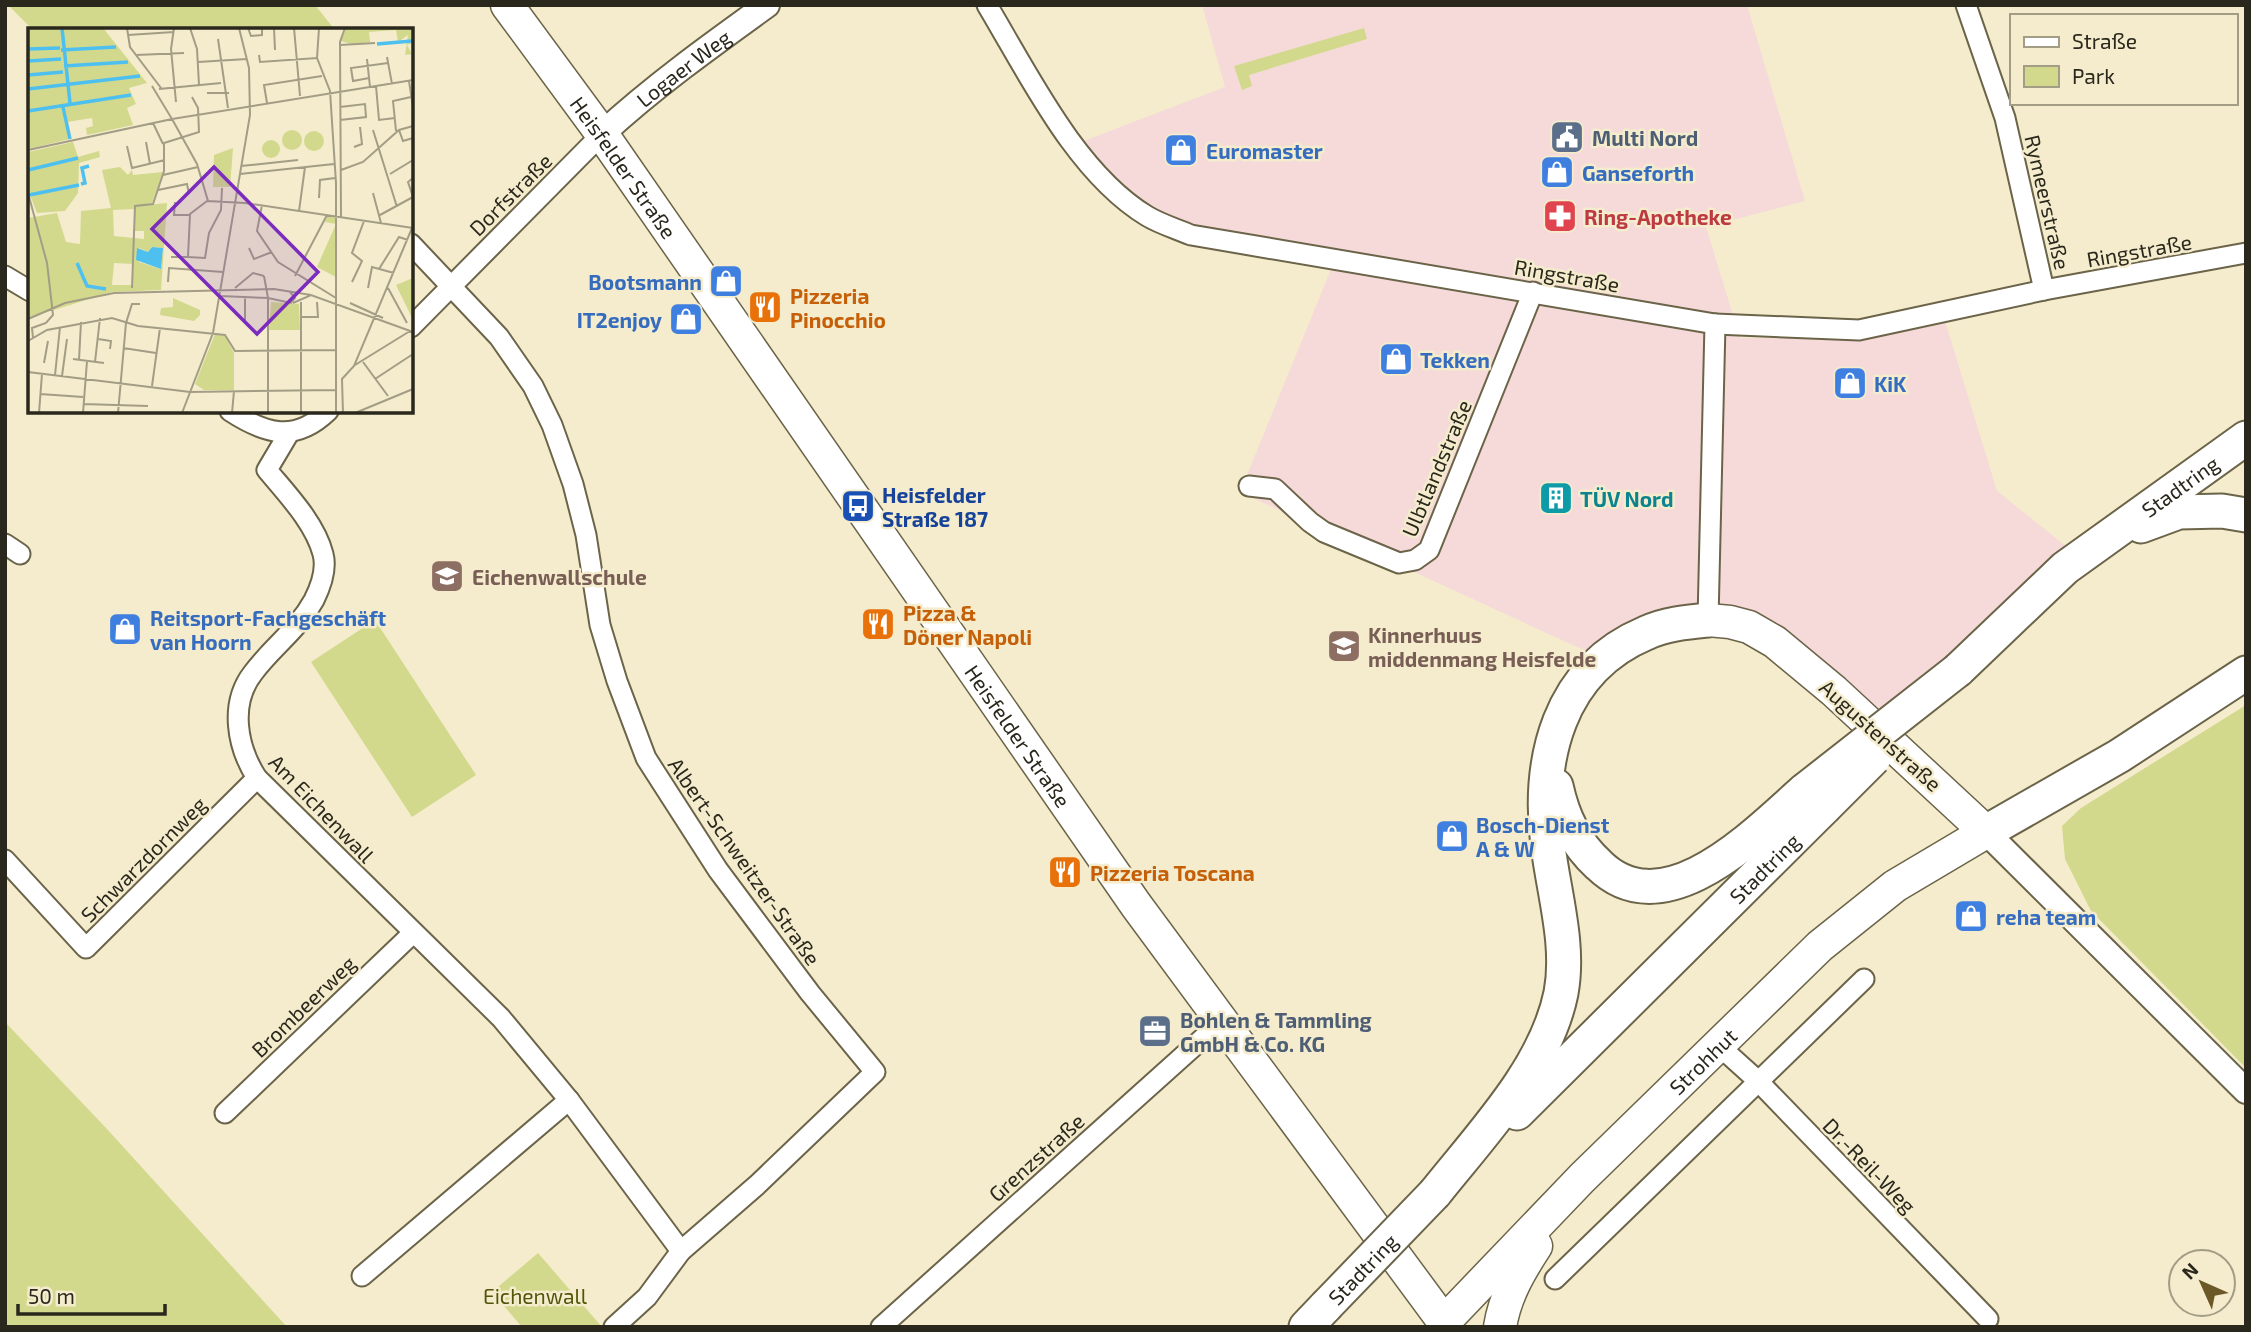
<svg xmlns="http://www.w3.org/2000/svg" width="2251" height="1332" viewBox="0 0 2251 1332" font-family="'Exo 2',sans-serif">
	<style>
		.commercial { fill: #f5dad9 }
		.green { fill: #d3d98c }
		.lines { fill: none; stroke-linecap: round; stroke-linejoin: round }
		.minor-casing { stroke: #6b6449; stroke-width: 23 }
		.tertiary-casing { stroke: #6b6449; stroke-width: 28 }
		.primary-casing { stroke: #6b6449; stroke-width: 35 }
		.trunk-casing { stroke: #6b6449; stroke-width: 37 }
		.minor { stroke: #fff; stroke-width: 19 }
		.tertiary { stroke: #fff; stroke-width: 24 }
		.primary { stroke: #fff; stroke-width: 32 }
		.trunk { stroke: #fff; stroke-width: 33 }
		.trunk-bridge-casing { stroke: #6b6449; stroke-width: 37; stroke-linecap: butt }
		.trunk-bridge { stroke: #fff; stroke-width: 33 }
		.labels { text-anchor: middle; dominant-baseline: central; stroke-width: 5; stroke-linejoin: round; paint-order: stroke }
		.street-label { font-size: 21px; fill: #2a271c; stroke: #f4eccd }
		.service-label { font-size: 21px; font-weight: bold; fill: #4e5e75; stroke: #f4eccd; text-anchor: start }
		.shop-label { font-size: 21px; font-weight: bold; fill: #366cbe; stroke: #f4eccd; text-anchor: start }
		.health-label { font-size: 21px; font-weight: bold; fill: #be3a42; stroke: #f4eccd; text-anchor: start }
		.food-label { font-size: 21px; font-weight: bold; fill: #c56008; stroke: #f4eccd; text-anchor: start }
		.transit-label { font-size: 21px; font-weight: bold; fill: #164399; stroke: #f4eccd; text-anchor: start }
		.culture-label { font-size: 21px; font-weight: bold; fill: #0d838f; stroke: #f4eccd; text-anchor: start }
		.education-label { font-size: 21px; font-weight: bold; fill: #785e54; stroke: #f4eccd; text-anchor: start }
		.park-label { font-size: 21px; fill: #53560a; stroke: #f4eccd }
		.inset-river { fill: none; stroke: #4ec0f0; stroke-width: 3.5 }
		.inset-road { fill: none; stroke: #a39d86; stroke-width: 2 }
		.view { fill: #7b2cbf; fill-opacity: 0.15; stroke: #7b2cbf; stroke-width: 3.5 }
		.inset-edge { fill: none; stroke: #2a271c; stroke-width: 3.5 }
	</style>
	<rect width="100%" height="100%" fill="#f4eccd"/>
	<path class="commercial" d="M1202 5H1747L1805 201 1706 227 1740 338H1862L1945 321 1997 491 2077 555 1875 728 1731 622 1603 659 1240 492 1336 257 1203 228 1158 214 1121 188 1081 142 1225 87Z"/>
	<g class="green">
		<path d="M8 5H315L335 30H33Z"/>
		<path d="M1364 28 1367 39 1249 75 1252 86 1242 90 1234 66Z"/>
		<path d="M375 620 476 775 412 817 311 662Z"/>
		<path d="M2246 705V1068L2091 911 2065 859 2062 826 2081 808Z"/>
		<path d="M5 1022 107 1129 287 1327H5Z"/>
		<path d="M538 1253 602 1327H522L492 1292Z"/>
	</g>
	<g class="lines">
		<g class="minor-casing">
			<g id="minor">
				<path d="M987 5C1029 75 1076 173 1147 216 1160 224 1177 229 1191 235L1715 324 1859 330 2044 290 2246 253"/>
				<path d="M1966 5 2005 118 2044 290"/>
				<path d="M411 244 499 337 533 386 552 425 573 484 586 535 600 625 617 681 646 758 718 870 810 993 875 1072 757 1185 681 1251"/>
				<path d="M5 276 30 291"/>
				<path d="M411 327 602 134"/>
				<path d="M230 411C265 434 295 443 328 411"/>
				<path d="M289 433 267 470C287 494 315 523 323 554 327 569 321 586 314 600 297 631 273 646 253 673 229 704 237 747 257 778L501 1018 569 1100 681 1251 647 1297 614 1327"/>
				<path d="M1249 486 1275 489 1310 522 1324 532 1399 563 1415 560 1429 550 1533 292"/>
				<path d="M5 544 20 554"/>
				<path d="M1708 620 1715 324"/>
				<path d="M5 860 86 948 257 778"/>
				<path d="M1717 1044 1757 1080 1988 1319"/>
				<path d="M225 1113 413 933"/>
				<path d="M362 1276 569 1100"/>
				<path d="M1555 1279 1864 979"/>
				<path d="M881 1327 1221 1022"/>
			</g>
		</g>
		<g class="tertiary-casing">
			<g id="tertiary">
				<path id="s1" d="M602 134C653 87 710 46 767 5"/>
				<path d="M1986 832 2246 1091"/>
			</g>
		</g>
		<g class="primary-casing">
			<g id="primary">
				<path id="s2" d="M507 5 602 134 1136 905 1444 1322 1582 1178 1820 946 1895 886 1986 832 1834 691 1775 642 1749 627 1730 622 1708 620"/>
				<path d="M1500 1327C1505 1296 1519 1272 1536 1246"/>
			</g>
		</g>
		<g class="trunk-casing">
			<g id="trunk">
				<path d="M2141 526 2179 512 2222 511 2246 515"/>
				<path id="s3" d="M1958 670 2065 568 2246 438"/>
				<path d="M1556 786C1563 818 1575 843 1599 865 1665 929 1756 833 1805 790"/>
				<path d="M1986 832 2119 756 2246 673"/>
				<path id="s4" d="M1517 1113 1824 808"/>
				<path d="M1435 1193C1481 1135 1546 1068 1561 993 1570 945 1554 894 1548 846 1537 760 1558 670 1646 633 1665 624 1687 622 1708 620"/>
				<path d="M1306 1327 1326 1306"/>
			</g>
		</g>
		<use href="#minor" class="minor"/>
		<use href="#tertiary" class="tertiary"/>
		<use href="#primary" class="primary"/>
		<use href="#trunk" class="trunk"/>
		<g class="trunk-bridge-casing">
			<g id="trunk-bridge">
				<path d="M1805 790 1958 670"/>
				<path d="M1824 808 1874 758"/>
				<path id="s5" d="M1326 1306 1435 1193"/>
			</g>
		</g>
		<use href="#trunk-bridge" class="trunk-bridge"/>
	</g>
	<defs>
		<g id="civic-square" transform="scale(1.75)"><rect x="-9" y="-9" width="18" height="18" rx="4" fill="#5c6f8a" stroke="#f4eccd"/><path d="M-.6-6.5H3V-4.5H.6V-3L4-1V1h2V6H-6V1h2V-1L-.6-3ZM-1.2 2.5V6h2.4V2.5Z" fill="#fff"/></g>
		<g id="shop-square" transform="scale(1.75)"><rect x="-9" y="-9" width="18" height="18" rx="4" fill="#3f7fe0" stroke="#f4eccd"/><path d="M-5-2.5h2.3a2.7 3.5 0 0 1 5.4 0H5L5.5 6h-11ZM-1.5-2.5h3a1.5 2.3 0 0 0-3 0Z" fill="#fff"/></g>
		<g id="pharmacy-square" transform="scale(1.75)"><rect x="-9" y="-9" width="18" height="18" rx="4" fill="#e0444e" stroke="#f4eccd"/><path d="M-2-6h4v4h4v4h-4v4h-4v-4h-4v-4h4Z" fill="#fff"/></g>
		<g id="restaurant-square" transform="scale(1.75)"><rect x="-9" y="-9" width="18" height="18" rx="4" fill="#e8710a" stroke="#f4eccd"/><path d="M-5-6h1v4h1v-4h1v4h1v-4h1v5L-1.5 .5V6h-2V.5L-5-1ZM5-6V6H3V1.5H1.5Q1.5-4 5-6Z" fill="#fff"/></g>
		<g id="building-square" transform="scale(1.75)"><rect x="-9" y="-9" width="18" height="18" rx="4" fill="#0f9aa8" stroke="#f4eccd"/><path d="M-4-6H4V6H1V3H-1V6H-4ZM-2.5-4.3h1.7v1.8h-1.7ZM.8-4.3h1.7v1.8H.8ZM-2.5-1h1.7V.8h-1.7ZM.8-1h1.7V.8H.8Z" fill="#fff"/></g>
		<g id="bus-square" transform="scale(1.75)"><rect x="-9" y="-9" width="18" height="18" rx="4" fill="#1a4fb4" stroke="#f4eccd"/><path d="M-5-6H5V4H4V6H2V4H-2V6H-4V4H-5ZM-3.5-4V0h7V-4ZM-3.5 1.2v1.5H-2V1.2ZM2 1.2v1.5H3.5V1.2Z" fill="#fff"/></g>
		<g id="school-square" transform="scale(1.75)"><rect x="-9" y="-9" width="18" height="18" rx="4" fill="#8d6e63" stroke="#f4eccd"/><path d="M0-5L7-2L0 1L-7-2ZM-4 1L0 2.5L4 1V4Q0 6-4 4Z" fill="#fff"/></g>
		<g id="office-square" transform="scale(1.75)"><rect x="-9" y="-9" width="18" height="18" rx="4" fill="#5c6f8a" stroke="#f4eccd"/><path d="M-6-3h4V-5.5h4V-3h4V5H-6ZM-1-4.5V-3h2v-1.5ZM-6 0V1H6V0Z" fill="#fff"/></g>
	</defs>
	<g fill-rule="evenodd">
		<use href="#civic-square" x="1567" y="137"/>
		<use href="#shop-square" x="1181" y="150"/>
		<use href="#shop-square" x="1557" y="172"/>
		<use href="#pharmacy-square" x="1560" y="216"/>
		<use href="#shop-square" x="726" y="281"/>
		<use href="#restaurant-square" x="765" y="307"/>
		<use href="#shop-square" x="686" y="319"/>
		<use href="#shop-square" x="1396" y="359"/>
		<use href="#shop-square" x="1850" y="383"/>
		<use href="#building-square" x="1556" y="498"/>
		<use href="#bus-square" x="858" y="506"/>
		<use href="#school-square" x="447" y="576"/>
		<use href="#restaurant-square" x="878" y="624"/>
		<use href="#shop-square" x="125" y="629"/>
		<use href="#school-square" x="1344" y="646"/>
		<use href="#shop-square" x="1452" y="836"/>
		<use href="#restaurant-square" x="1065" y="872"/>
		<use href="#shop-square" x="1971" y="916"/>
		<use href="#office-square" x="1155" y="1031"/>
	</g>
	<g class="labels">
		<g class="street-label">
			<text stroke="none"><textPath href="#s1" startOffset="105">Logaer Weg</textPath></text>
			<text stroke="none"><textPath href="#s2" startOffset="200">Heisfelder Straße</textPath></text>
			<text transform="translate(510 194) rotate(-45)">Dorfstraße</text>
			<text transform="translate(2048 202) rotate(77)">Rymeerstraße</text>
			<text transform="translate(2139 250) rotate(-10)">Ringstraße</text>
			<text transform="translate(1567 275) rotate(10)">Ringstraße</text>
			<text transform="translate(1436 468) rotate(-67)">Ulbtlandstraße</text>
			<text stroke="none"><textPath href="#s3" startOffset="289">Stadtring</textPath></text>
			<text transform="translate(1881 735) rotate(42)">Augustenstraße</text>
			<text stroke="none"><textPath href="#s2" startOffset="892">Heisfelder Straße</textPath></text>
			<text transform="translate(322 808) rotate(46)">Am Eichenwall</text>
			<text transform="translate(143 859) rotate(-45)">Schwarzdornweg</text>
			<text transform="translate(745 861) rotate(55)">Albert-Schweitzer-Straße</text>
			<text stroke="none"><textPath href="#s4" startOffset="348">Stadtring</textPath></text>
			<text transform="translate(303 1006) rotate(-44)">Brombeerweg</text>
			<text stroke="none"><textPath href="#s2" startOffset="1984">Strohhut</textPath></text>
			<text transform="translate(1036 1157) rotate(-42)">Grenzstraße</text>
			<text transform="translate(1870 1165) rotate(46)">Dr.-Reil-Weg</text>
			<text stroke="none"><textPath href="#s5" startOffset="52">Stadtring</textPath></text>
		</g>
		<g class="service-label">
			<text x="1592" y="137">Multi Nord</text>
			<text x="1180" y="1019">Bohlen &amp; Tammling<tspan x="1180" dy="24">GmbH &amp; Co. KG</tspan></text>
		</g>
		<g class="shop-label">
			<text x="1206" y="150">Euromaster</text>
			<text x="1582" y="172">Ganseforth</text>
			<text x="702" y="281" text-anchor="end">Bootsmann</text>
			<text x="662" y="319" text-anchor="end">IT2enjoy</text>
			<text x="1420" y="359">Tekken</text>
			<text x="1874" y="383">KiK</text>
			<text x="150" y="617">Reitsport-Fachgeschäft<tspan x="150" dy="24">van Hoorn</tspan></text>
			<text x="1476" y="824">Bosch-Dienst<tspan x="1476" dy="24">A &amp; W</tspan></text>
			<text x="1996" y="916">reha team</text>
		</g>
		<g class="health-label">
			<text x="1584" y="216">Ring-Apotheke</text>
		</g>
		<g class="food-label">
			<text x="790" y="295">Pizzeria<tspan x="790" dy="24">Pinocchio</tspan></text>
			<text x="903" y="612">Pizza &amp;<tspan x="903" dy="24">Döner Napoli</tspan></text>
			<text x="1090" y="872">Pizzeria Toscana</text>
		</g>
		<g class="transit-label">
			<text x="882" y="494">Heisfelder<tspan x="882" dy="24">Straße 187</tspan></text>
		</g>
		<g class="culture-label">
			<text x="1580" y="498">TÜV Nord</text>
		</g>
		<g class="education-label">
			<text x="472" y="576">Eichenwallschule</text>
			<text x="1368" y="634">Kinnerhuus<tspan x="1368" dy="24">middenmang Heisfelde</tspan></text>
		</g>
		<g class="park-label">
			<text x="535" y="1295">Eichenwall</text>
		</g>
	</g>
	<g transform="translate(28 28)">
		<rect width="385" height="385" fill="#f4eccd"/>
		<path d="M75 0 119 55 101 60 108 76 99 80 105 97 59 107 58 100 65 98 64 90 39 94 42 111 0 121V1ZM318 0H384L385 15 379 17 384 26 377 27 380 7 370 14 368 2 341 4 342 14 323 16 313 13ZM254 112a10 10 0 1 1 20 0a10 10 0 1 1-20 0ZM276 113a10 10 0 1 1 20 0a10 10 0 1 1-20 0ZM234 121a9 9 0 1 1 18 0a9 9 0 1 1-18 0ZM45 114 50 129 71 123 72 129 51 135 50 165 37 183 9 185 0 162V124ZM205 120 202 159H185L186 127ZM92 139 100 147 104 142 105 147 135 144 124 175 109 178 139 175 133 262 84 264 0 290V190L29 185 38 214 52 216 53 183 83 180 74 142ZM107 181 106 203H116V211L86 208 85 182ZM124 219 135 220 133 241 111 234V220L120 224ZM86 235 105 236 104 257H84ZM300 187 308 189V249L289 239 308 196 297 194ZM385 250V292L368 257ZM145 270 172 282V287L166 293 132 287 133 280 145 279ZM243 274 271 276 272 302H241ZM187 306 197 308 206 325V362H176L167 356Z" fill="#d3d98c" fill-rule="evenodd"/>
		<path d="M124 219 135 220 133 241 108 232 109 220 120 224Z" fill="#4ec0f0"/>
		<path class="inset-river" d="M34 0 42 75M349 16 384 13M0 21 32 20M33 22 88 19M0 33 33 31M36 38 100 34M0 47 35 44M0 61 112 48M35 79 42 111M0 83 103 67M0 142 50 130M53 156 57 155 54 140 61 138M1 167 51 157M49 235 59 258 78 261"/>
		<path class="inset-road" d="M99 0 102 19 133 60M146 0 143 21 148 74M162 0 169 21 171 57M220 0 223 8 234 7V0M246 0 247 22M266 0 272 68M100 7 146 4M190 11 200 80M312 17 347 15M108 27 156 25M231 27 232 34 289 30 302 63 308 155V385M359 29 364 56M289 30 291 0M339 31 342 59M170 34 219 31M341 50 325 53 323 40 360 35M385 52 144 91 169 136 180 173 217 175 385 200M381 53 385 79M348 58 351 92 367 90M131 61 193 55M179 65H201M239 75 236 57 294 48M312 92 338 89 337 76 312 79M125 95 135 116M345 102 369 179M371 102 375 113 385 110M368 103 365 73 383 69M118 114 122 136M99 118 104 140 137 132M326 119 334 116 332 99M0 122 144 91 124 58M213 138 270 132M313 142 335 134 371 102 385 98M212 146 306 136M362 146 385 132M135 147 170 139M130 162 159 156 161 166M0 165 19 235 25 287 18 295 4 300 5 310M345 165 353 195M385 169 380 154 385 150M291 170 292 152 307 150M147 174 146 187H162M234 177 229 203 250 234 308 270M271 183 277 139M352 187 385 169M313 189 312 14 317 0M221 220 226 231 244 224M143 229H160L162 186 179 173M160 229 177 230 181 205 193 182 194 160M351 241 371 209 380 212M267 248 299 187M140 254 141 240 195 244M324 254 334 233 324 225 336 193M104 260 107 178 125 176 136 143V115L171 104 170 80 164 69M207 260 225 245 236 248M340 260 344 239 366 245M360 260 379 295M192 268 240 270 236 248M240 270V385M240 270 263 275 267 270 262 264M273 274V385M265 275 283 267 385 304M322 275 355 290M273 289H290L289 274M0 291 37 275 86 265 246 261 283 267M217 293V269M70 311 83 313 82 321M0 313 19 302 84 290 110 298 197 307 207 323 308 322M95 320 128 325M45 331 76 335M51 332 53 294M67 334 72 290M335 334 360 368M16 335 20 313M327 337 382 303M0 344 162 364 308 362M27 347 32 299M34 348 39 311M347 351 385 326M124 358 132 300M12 366 55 369M55 376 120 378M11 385 14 346M55 385 59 333M90 385 98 295 104 276H112M154 385 185 305 222 87 221 40 211 0M204 385 206 363M315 385 314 351 326 338 384 200M327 385 385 361"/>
		<path class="view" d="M186 139 290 244 229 306 124 201Z"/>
		<rect width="385" height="385" class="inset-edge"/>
	</g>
	<rect width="2251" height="1332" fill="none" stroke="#2a271c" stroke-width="14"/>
	<rect x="2010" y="14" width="228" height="91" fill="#f4eccd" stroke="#a39d86" stroke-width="2"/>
	<rect x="2024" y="37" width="35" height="10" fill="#ffffff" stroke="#a39d86" stroke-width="2"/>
	<text x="2072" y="49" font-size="21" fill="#2a271c">Straße</text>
	<rect x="2024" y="66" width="35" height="21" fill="#d3d98c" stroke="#a39d86" stroke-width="2"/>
	<text x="2072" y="84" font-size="21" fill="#2a271c">Park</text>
	<g transform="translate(2202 1283) rotate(315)"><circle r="33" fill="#f4eccd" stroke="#a39d86" stroke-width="2"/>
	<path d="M0-5L12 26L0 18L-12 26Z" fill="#6c5827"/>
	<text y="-10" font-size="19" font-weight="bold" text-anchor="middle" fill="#2a271c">N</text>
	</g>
	<path d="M18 1304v10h147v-10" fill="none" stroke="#2a271c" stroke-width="3.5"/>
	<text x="28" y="1304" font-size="21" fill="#2a271c" stroke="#f4eccd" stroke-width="5" paint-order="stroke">50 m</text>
</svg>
